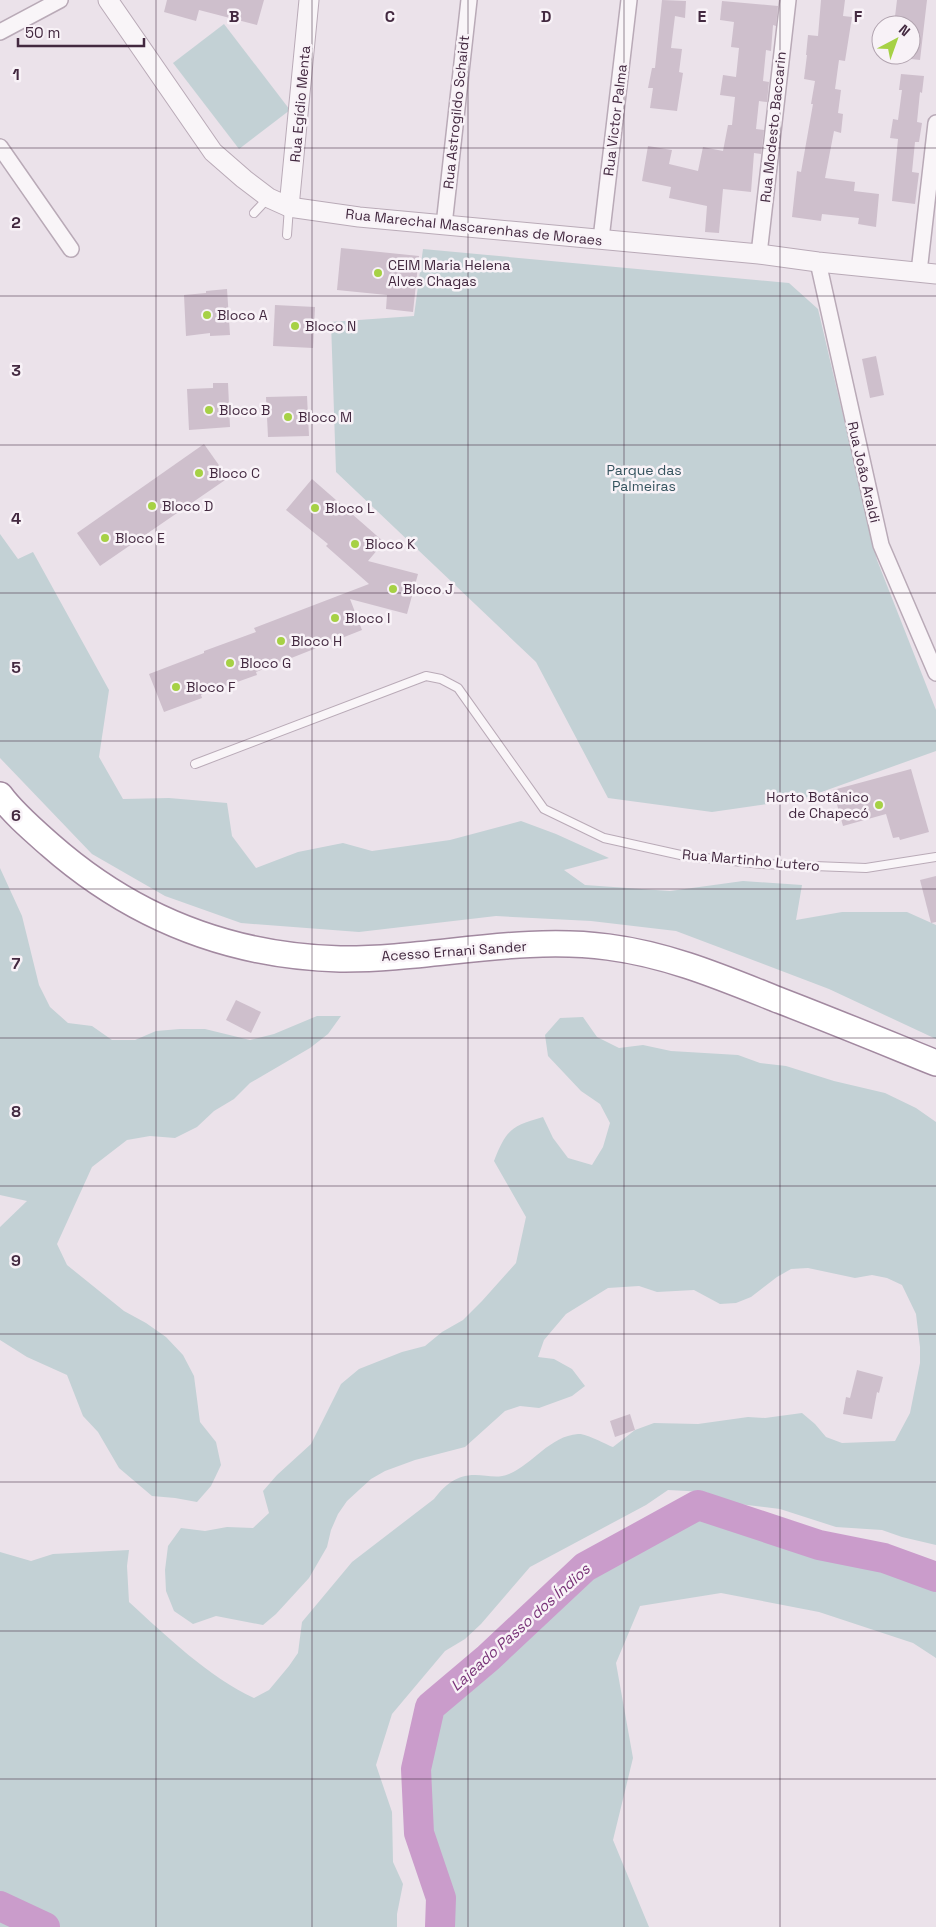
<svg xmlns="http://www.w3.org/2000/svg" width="936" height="1927" viewBox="0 0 936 1927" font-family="'Space Grotesk',sans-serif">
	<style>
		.green { fill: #c3d1d5 }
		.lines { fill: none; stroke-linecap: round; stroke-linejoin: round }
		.river { stroke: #ca9ccb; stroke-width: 30 }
		.building { fill: #cebfcc }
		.service-casing { stroke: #b9aab7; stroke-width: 10 }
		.minor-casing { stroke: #b9aab7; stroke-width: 18 }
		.tertiary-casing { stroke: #b9aab7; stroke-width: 21 }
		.trunk-casing { stroke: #a289a0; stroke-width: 28 }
		.service { stroke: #f9f5f8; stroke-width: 8 }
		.minor { stroke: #f9f5f8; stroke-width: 15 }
		.tertiary { stroke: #f9f5f8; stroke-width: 19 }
		.trunk { stroke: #fff; stroke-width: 25 }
		.grid { fill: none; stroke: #432940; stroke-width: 1; stroke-opacity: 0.55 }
		.poi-dot { fill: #a6d145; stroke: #f8f2f7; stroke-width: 2 }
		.labels { text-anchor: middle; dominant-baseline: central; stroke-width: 5; stroke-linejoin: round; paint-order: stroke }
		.street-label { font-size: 14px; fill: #432940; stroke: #f8f2f7 }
		.poi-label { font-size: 14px; fill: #432940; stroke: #f8f2f7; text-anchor: start }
		.park-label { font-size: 14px; fill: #36545f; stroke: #f8f2f7 }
		.water-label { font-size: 15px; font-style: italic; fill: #783277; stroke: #f8f2f7 }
		.grid-label { font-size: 16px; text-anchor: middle; font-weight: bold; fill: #432940; stroke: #f8f2f7; stroke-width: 5; stroke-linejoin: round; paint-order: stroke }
	</style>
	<rect width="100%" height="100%" fill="#ebe2ea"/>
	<g class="green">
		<path d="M224 24 290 110 239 149 173 63Z"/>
		<path d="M423 249 789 283 818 309 877 560 936 710V751L802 799 712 812 608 798 536 662 336 472 331 322 414 316Z"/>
		<path d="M0 534 18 559 33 552 109 690 99 757 123 799 169 798 227 803 232 836 256 868 298 852 343 843 372 851 450 840 521 821 556 834 609 858 564 870 585 885 670 891 743 881 802 885 796 920 842 912H907L936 925V1039L829 989 676 931 591 921 496 916 359 932 241 923 165 896 92 854 0 758Z"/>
		<path d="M0 868 22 916 39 985 50 1007 68 1023 92 1026 112 1040H135L156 1031 180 1029H205L250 1040 274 1034 317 1016H341L328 1034 310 1048 250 1083 234 1099 214 1111 197 1127 175 1138 150 1136 127 1140 92 1167 57 1244 67 1265 124 1311 146 1323 166 1337 183 1355 194 1376 200 1422 216 1442 221 1465 211 1486 197 1502 175 1498 152 1496 119 1468 98 1432 83 1416 67 1375 27 1357 0 1340V1227L27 1201 0 1195Z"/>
		<path d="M583 1017 597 1037 619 1048 643 1045 671 1051 738 1055 760 1063 786 1066 834 1081 885 1093 916 1108 936 1122V1545L902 1537 882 1530 836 1527 780 1509 730 1503 706 1492 668 1490 646 1505 530 1567 481 1624 465 1639 445 1651 392 1714 376 1765 392 1812 393 1862 403 1884 397 1914V1927H0V1552L31 1561 53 1554 129 1550 127 1566 129 1602C165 1635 210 1678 254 1698L269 1690 289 1666 298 1653 302 1622 352 1562 434 1499C445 1485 456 1475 475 1475 487 1475 497 1479 509 1474 533 1464 550 1436 578 1434 586 1433 605 1444 613 1447L635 1430 654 1423 698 1424 748 1417 765 1418 802 1413 815 1424 826 1437 842 1443 895 1441 910 1413 920 1363V1347L916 1314 902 1285 887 1278 872 1275 855 1278 808 1268 791 1269 777 1277 751 1297 736 1303 720 1304 694 1290 657 1292 639 1286 608 1288 566 1314 544 1340 538 1357 554 1359 572 1369 585 1386 572 1396 539 1408 520 1406 505 1411 465 1447 415 1460 385 1471 371 1479 347 1501 338 1514 331 1530 327 1547 309 1578 276 1614 263 1625 216 1616 193 1624 174 1611 166 1591 165 1570 168 1546 181 1528 205 1531 227 1527 253 1528 269 1513 263 1491 277 1475 311 1444 341 1384 359 1369 402 1352 425 1346 442 1332 463 1320 482 1301 516 1263 526 1217 494 1161C506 1130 511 1126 543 1117L553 1138 568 1158 592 1165 603 1147 610 1123 600 1104 581 1091 548 1056 545 1035 560 1018Z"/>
		<path d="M698 1505 819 1545 884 1558 936 1577V1658L913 1643 819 1612 721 1593 640 1606 616 1663 633 1758 613 1840 649 1927H440L441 1898 419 1833 416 1769 430 1707 488 1658 585 1567Z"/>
	</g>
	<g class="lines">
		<g class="river">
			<path d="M0 1906 45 1927"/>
			<path d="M440 1927 441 1898 419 1833 416 1769 430 1707 488 1658 585 1567 698 1505 819 1545 884 1558 936 1577"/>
		</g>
	</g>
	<g class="building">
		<path d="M167 0H264L257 25 199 10 196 21 164 12Z"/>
		<path d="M662 0 686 1 685 18 675 16 671 48 682 49 679 72 683 73 677 111 650 108 653 88H648L652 68H655Z"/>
		<path d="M821 0H845L843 16 852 17 845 61 839 60 835 89 841 90 838 113 843 114 841 133 834 131 825 178 855 182 854 191 879 194 876 227 858 224 859 218 822 214 821 221 792 217 797 171 801 172 813 104H811L815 81 804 79 807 55H806L808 35 818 36Z"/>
		<path d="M897 0H927L920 60 911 59V25H894Z"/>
		<path d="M722 1 778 6 776 26 773 25 771 51 766 50 763 81 769 82 767 102 759 101 756 129 764 130 761 154 754 153 751 192 723 189 719 233 705 232 707 206 669 198 671 187 642 181 648 146 672 150 669 164 698 171 703 147 723 151 728 125H732L735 97 720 95 723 75 736 77 739 48 731 47 734 22 720 20Z"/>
		<path d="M901 74 924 76 922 93 920 92 917 122 922 123 919 142H915L912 172 919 173 915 204 892 201 898 139 890 138 893 119 898 120 902 90H899Z"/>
		<path d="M341 248 419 256 413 312 386 309 387 295 337 290Z"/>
		<path d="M227 289 230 335 210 336V333L186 336 184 295 206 293V291Z"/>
		<path d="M275 305 315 307 313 348 273 346Z"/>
		<path d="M876 356 884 395 870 398 862 359Z"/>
		<path d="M213 383H228L230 427 189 430 187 389 213 388Z"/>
		<path d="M307 396 309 436 268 437 266 397Z"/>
		<path d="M204 444 228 478 100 566 77 533Z"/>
		<path d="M312 479 384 542 368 561 418 574 407 614 350 599 362 630 256 672 257 675 201 695 202 698 164 712 149 674 204 653V651L256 632 254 628 369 584 326 546 328 544 286 510Z"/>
		<path d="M911 769 929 832 900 840 899 837 893 838 886 814 843 826 833 790Z"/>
		<path d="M936 876V922L931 923 920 880Z"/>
		<path d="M236 1000 261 1012 251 1033 226 1020Z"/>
		<path d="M857 1370 883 1377 879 1393 877 1392 872 1419 843 1414 846 1397 850 1398Z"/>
		<path d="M630 1414 635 1430 615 1437 610 1421Z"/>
	</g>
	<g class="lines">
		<g class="service-casing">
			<g id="service">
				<path d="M254 213 268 198"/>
				<path d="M287 235 289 207"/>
				<path d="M195 764 426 676 441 679 458 688 544 809 604 838 685 856 762 864 866 868 936 857"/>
			</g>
		</g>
		<g class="minor-casing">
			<g id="minor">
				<path d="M0 32 60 0"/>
				<path d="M0 147 71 249"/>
				<path d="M444 225 469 0"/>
				<path d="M601 239 629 0"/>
				<path d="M759 254 788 0"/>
				<path d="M818 262 881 545 936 673"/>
				<path d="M919 272 936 123"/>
			</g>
		</g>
		<g class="tertiary-casing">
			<g id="tertiary">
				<path d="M108 0 213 152 244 179 269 198 289 207 359 217 759 254 818 262 936 274"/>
				<path d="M289 207 309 0"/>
			</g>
		</g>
		<g class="trunk-casing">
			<path id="trunk" d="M0 795C13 813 33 830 50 845 133 918 229 956 340 959 429 960 519 935 608 947 670 955 723 978 781 1001 833 1021 884 1042 936 1063"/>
		</g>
		<use href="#service" class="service"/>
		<use href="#minor" class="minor"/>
		<use href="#tertiary" class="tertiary"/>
		<use href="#trunk" class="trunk"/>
	</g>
	<path class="grid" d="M156 0V1927M312 0V1927M468 0V1927M624 0V1927M780 0V1927M0 148H936M0 296H936M0 445H936M0 593H936M0 741H936M0 889H936M0 1038H936M0 1186H936M0 1334H936M0 1482H936M0 1631H936M0 1779H936"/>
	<g class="poi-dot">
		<circle cx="378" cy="273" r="5"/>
		<circle cx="207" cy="315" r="5"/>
		<circle cx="295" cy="326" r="5"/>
		<circle cx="209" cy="410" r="5"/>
		<circle cx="288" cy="417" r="5"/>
		<circle cx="199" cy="473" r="5"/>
		<circle cx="152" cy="506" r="5"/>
		<circle cx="315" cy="508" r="5"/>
		<circle cx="105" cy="538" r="5"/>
		<circle cx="355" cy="544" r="5"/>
		<circle cx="393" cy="589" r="5"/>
		<circle cx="335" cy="618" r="5"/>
		<circle cx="281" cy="641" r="5"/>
		<circle cx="230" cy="663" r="5"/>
		<circle cx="176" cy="687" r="5"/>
		<circle cx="879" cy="805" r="5"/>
	</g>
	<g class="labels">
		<g class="street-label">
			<text transform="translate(300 104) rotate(-85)">Rua Egídio Menta</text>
			<text transform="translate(456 112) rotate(-84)">Rua Astrogildo Schaidt</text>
			<text transform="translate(615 120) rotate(-83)">Rua Victor Palma</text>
			<text transform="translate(773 127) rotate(-84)">Rua Modesto Baccarin</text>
			<text transform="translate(474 227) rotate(6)">Rua Marechal Mascarenhas de Moraes</text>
			<text transform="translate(864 472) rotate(77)">Rua João Araldi</text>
			<text transform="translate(751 860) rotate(5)">Rua Martinho Lutero</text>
			<text transform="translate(454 951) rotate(-4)">Acesso Ernani Sander</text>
		</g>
		<g class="poi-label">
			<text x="388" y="265">CEIM Maria Helena<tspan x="388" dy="16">Alves Chagas</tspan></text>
			<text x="217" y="315">Bloco A</text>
			<text x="305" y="326">Bloco N</text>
			<text x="219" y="410">Bloco B</text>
			<text x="298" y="417">Bloco M</text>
			<text x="209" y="473">Bloco C</text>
			<text x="162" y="506">Bloco D</text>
			<text x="325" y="508">Bloco L</text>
			<text x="115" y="538">Bloco E</text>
			<text x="365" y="544">Bloco K</text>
			<text x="403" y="589">Bloco J</text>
			<text x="345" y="618">Bloco I</text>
			<text x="291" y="641">Bloco H</text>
			<text x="240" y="663">Bloco G</text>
			<text x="186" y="687">Bloco F</text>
			<text x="869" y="797" text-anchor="end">Horto Botânico<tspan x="869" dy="16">de Chapecó</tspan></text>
		</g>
		<g class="park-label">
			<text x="644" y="470">Parque das<tspan x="644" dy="16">Palmeiras</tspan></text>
		</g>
		<g class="water-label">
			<text transform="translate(520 1627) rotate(-42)">Lajeado Passo dos Índios</text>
		</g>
	</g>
	<g class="grid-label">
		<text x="234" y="22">B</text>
		<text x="390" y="22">C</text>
		<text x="546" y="22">D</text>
		<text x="702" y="22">E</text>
		<text x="858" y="22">F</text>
		<text x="16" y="80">1</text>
		<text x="16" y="228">2</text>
		<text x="16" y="376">3</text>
		<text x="16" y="524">4</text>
		<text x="16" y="673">5</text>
		<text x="16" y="821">6</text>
		<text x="16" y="969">7</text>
		<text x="16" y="1117">8</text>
		<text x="16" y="1266">9</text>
	</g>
	<g transform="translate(896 40) rotate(41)"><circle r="24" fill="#f8f2f7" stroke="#b0a2ae"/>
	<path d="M0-4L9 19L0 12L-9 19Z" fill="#a6d145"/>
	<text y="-8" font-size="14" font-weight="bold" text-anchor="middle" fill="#432940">N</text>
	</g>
	<path d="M18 38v8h126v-8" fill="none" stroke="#432940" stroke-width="2.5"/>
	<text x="25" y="38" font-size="15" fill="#432940" stroke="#f8f2f7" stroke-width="4" paint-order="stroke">50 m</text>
</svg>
